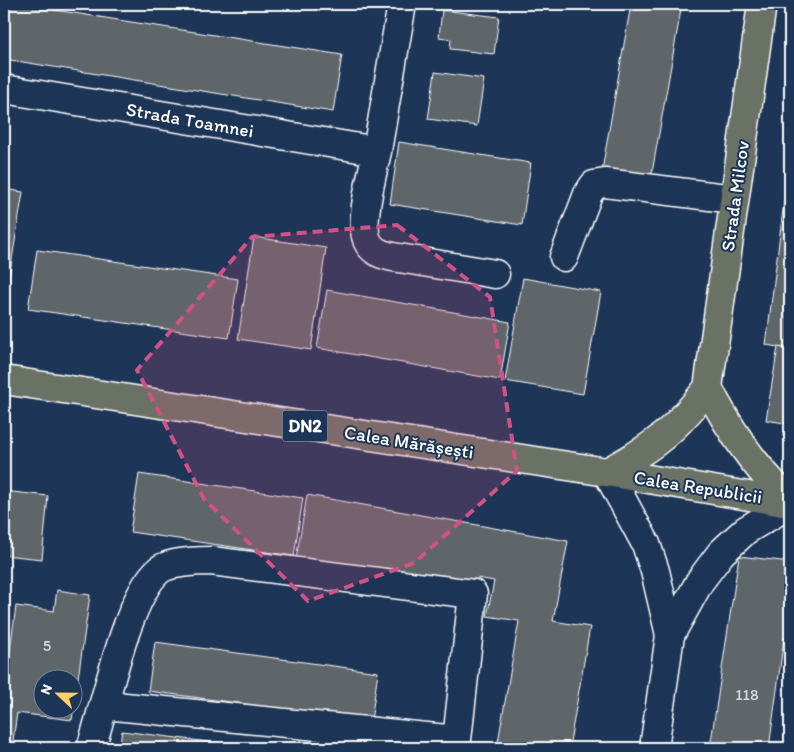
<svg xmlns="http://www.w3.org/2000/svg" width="794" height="752" viewBox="0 0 794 752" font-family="Itim,sans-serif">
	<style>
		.building { fill: #5e666b; stroke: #fff; fill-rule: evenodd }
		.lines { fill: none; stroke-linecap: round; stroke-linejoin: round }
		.minor-casing { stroke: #fff; stroke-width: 31 }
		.major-casing { stroke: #fff; stroke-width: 31 }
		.minor { stroke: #1d3557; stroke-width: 28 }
		.major { stroke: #6b7165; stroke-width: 28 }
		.marked { fill: #d15284; fill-opacity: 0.2; stroke: #d15284; stroke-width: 4; stroke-dasharray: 10 6; stroke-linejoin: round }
		.labels { text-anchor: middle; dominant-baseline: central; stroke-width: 4; stroke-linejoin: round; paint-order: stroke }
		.number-label { font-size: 16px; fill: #d7d9da }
		.shield { fill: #1d3557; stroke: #bbc2cd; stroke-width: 1 }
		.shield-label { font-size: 18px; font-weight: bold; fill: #fff }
		.street-label { font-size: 19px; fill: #fff; stroke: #1d3557 }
	</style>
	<rect width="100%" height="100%" fill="#1d3557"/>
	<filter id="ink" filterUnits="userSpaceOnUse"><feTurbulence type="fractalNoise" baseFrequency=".02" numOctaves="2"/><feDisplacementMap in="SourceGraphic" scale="10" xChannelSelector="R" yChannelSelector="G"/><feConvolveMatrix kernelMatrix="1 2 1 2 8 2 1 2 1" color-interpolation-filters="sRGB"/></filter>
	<g filter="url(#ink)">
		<g class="building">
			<path d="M4 4H16L342 55 333 112 4 59Z"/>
			<path d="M631 4H682L650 184 601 176Z"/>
			<path d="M442 10 499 17 494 54 450 49 451 39 439 37Z"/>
			<path d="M435 72 484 79 477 126 428 119Z"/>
			<path d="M399 142 531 163 522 225 390 204Z"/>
			<path d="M790 154V349L766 345Z"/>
			<path d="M4 189 23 192 6 296 4 295Z"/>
			<path d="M254 237 326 248 311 350 238 339Z"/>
			<path d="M37 250 238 279 229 338 28 309Z"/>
			<path d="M523 278 601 292 583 394 505 381Z"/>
			<path d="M327 290 510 322 500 380 317 348Z"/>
			<path d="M778 347 790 349V424L766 420Z"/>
			<path d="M139 474 303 498 294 556 130 532Z"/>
			<path d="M4 491 48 496 42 559 4 555Z"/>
			<path d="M307 495 568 541 553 621 590 627 569 748H497L519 621 487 616 494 581 477 578 475 591 296 559Z"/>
			<path d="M739 556 790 562V639L784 638 769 748H710Z"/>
			<path d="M57 590 90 595 72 720 17 713 12 748H4V695L16 606 54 611ZM42 680H72V710H42Z"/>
			<path d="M155 642 378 672 371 721 148 691Z"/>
			<path d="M122 731 232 745V748H119Z"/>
		</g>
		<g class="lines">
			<g class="minor-casing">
				<g id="minor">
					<path d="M4 89 377 151 402 4"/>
					<path d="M377 151C373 173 357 226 369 244 375 253 384 255 393 257L495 274"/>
					<path d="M564 257 588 194 594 185 605 183 734 199"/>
					<path d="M607 472 646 544 655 571 670 635"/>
					<path d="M91 748C105 706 127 597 159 570 169 562 198 561 211 561L473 594 457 740 105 705"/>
					<path d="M654 748 670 635 700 581 721 553 746 530 790 504"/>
				</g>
			</g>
			<g class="major-casing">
				<g id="major">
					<path d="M4 380 607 472 790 503"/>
					<path d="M708 388C731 432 754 466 790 501"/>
					<path d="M607 472C654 447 675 430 708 388L762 4"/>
				</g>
			</g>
			<use href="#minor" class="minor"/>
			<use href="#major" class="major"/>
		</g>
	</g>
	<path class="marked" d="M397 225 490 297 517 471 414 563 308 601 204 499 137 370 252 237Z"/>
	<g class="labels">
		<g class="number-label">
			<text x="47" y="645">5</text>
			<text x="747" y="694">118</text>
		</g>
		<rect class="shield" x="282.5" y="410.5" width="45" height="31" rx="4"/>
		<g class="shield-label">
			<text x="305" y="426">DN2</text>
		</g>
		<g class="street-label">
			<text transform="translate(190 120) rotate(10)">Strada Toamnei</text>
			<text transform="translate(735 196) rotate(-82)">Strada Milcov</text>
			<text transform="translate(409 442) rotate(9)">Calea Mărășești</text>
			<text transform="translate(698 487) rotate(9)">Calea Republicii</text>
		</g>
	</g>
	<rect width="794" height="752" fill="none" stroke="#1d3557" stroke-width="20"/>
	<rect x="10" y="10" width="774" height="732" fill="none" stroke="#fff" stroke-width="2" filter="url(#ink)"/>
	<g transform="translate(58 694) rotate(292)"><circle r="24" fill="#1d3557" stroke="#77869a"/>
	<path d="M0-4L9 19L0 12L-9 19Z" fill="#ffd166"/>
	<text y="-8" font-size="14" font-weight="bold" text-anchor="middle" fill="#ffffff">N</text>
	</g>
</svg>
